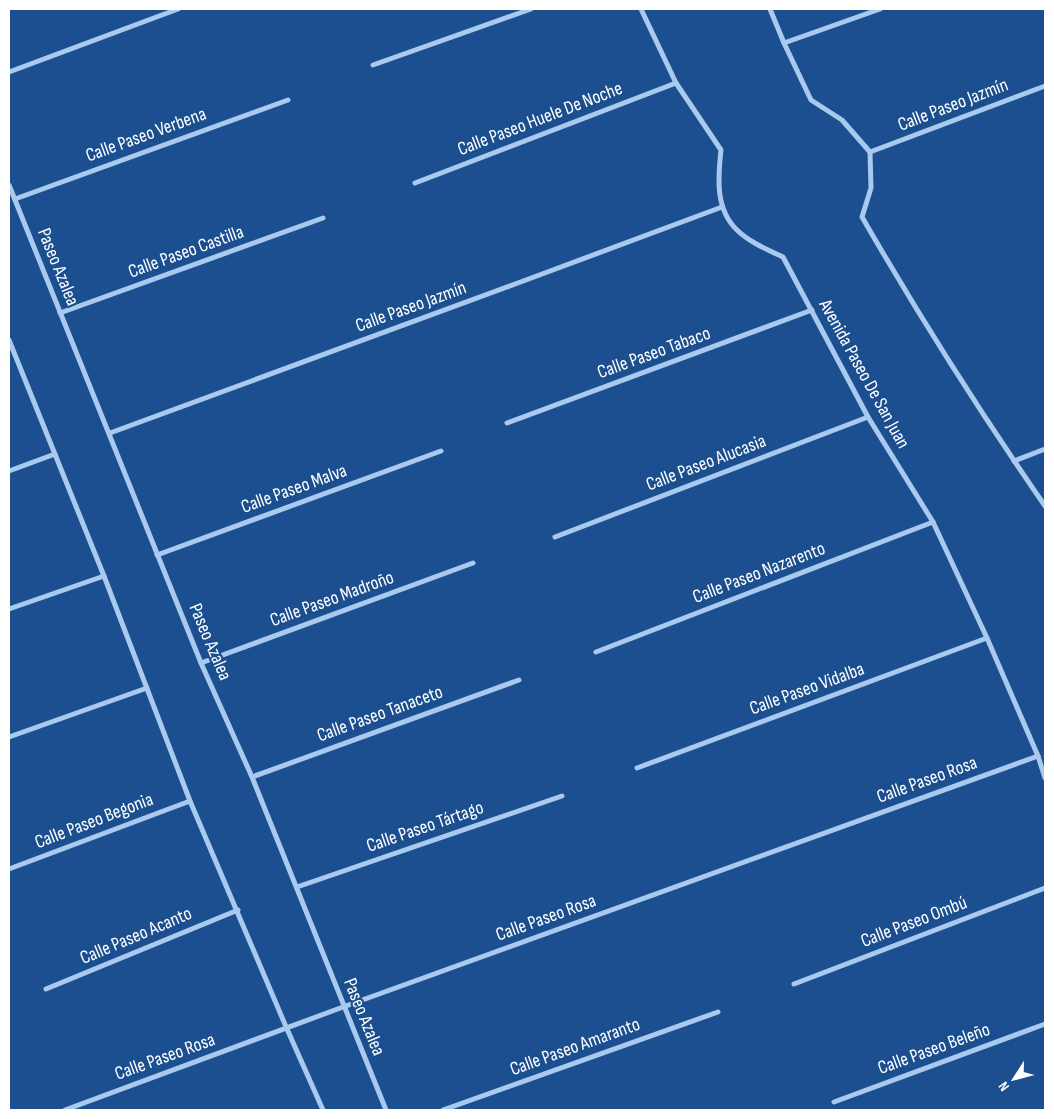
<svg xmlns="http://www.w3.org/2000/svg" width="1054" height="1119" viewBox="0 0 1054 1119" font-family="'Sofia Sans Condensed',sans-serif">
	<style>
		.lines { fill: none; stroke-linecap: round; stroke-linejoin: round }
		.minor { stroke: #a9c9ee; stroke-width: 5 }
		.labels { text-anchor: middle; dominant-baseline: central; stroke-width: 4.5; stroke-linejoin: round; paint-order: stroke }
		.street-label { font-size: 19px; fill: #fff; stroke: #1b4f8f }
	</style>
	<rect width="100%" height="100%" fill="#1b4f8f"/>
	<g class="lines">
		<g class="minor">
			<path d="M641 9 676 83 721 150C718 177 715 209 737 230 749 242 768 250 783 257L868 417 933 522 987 638 1038 756 1045 778"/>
			<path d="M770 9 784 43 811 100 842 120 870 152 871 188 862 217C919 316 980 412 1045 506"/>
			<path d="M784 43 880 9"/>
			<path d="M373 65 531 9"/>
			<path d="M9 72 178 9"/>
			<path d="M870 152 1045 86"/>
			<path d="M415 183 676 83"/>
			<path d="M9 185 201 663 252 777 386 1110"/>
			<path d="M15 199 288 100"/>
			<path d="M60 313 323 218"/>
			<path d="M9 340 104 576 190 801 287 1029 323 1110"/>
			<path d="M507 423 812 310"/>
			<path d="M110 433 526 280 722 207"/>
			<path d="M1014 461 1045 449"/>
			<path d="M9 471 55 454"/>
			<path d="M555 537 868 417"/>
			<path d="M157 555 441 451"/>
			<path d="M9 609 104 576"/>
			<path d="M596 652 933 522"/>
			<path d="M201 663 473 563"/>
			<path d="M9 737 147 688"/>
			<path d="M637 768 987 638"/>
			<path d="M252 777 519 680"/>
			<path d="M9 869 190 801"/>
			<path d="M297 887 562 796"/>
			<path d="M794 984 1045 888"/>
			<path d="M46 989 238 910"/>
			<path d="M834 1102 1045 1024"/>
			<path d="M65 1110 343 1007 1038 756"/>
			<path d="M443 1110 718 1012"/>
		</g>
	</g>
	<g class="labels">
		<g class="street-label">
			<text transform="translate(953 105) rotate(-21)">Calle Paseo Jazmín</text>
			<text transform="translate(540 119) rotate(-21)">Calle Paseo Huele De Noche</text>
			<text transform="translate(146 135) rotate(-20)">Calle Paseo Verbena</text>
			<text transform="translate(186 252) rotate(-20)">Calle Paseo Castilla</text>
			<text transform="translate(58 267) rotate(68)">Paseo Azalea</text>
			<text transform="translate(411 307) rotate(-20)">Calle Paseo Jazmín</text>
			<text transform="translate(654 353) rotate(-20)">Calle Paseo Tabaco</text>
			<text transform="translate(864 374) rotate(61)">Avenida Paseo De San Juan</text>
			<text transform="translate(706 463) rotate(-21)">Calle Paseo Alucasia</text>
			<text transform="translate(294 489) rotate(-20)">Calle Paseo Malva</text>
			<text transform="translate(759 573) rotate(-21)">Calle Paseo Nazarento</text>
			<text transform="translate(332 599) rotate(-20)">Calle Paseo Madroño</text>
			<text transform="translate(210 642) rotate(67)">Paseo Azalea</text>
			<text transform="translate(807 689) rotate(-20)">Calle Paseo Vidalba</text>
			<text transform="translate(380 714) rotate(-20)">Calle Paseo Tanaceto</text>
			<text transform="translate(927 780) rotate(-20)">Calle Paseo Rosa</text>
			<text transform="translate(94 821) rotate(-21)">Calle Paseo Begonia</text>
			<text transform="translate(425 827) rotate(-19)">Calle Paseo Tártago</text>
			<text transform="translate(546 918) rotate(-20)">Calle Paseo Rosa</text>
			<text transform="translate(914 922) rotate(-21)">Calle Paseo Ombú</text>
			<text transform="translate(136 936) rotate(-23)">Calle Paseo Acanto</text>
			<text transform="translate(364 1017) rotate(68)">Paseo Azalea</text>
			<text transform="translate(575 1047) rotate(-20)">Calle Paseo Amaranto</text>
			<text transform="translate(934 1049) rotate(-20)">Calle Paseo Beleño</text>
			<text transform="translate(165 1057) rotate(-20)">Calle Paseo Rosa</text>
		</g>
	</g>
	<rect width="1054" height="1119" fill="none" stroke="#ffffff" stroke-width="20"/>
	<g transform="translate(1014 1079) rotate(234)" stroke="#1b4f8f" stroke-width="4" paint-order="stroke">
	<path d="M0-4L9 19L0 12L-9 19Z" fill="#ffffff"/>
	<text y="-8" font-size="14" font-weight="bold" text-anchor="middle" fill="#ffffff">N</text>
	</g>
</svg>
